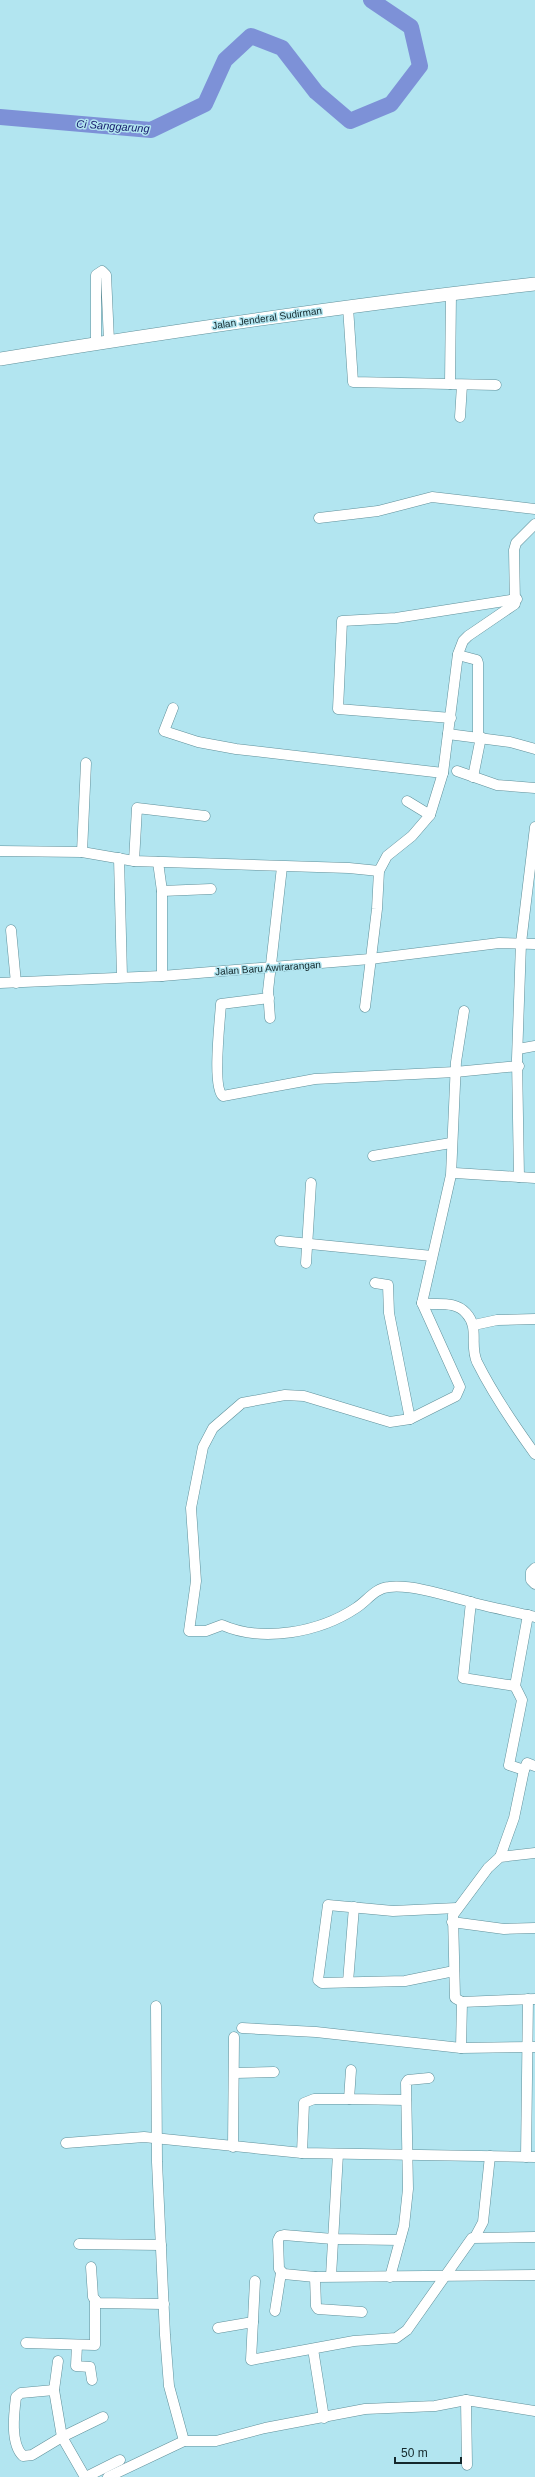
<svg xmlns="http://www.w3.org/2000/svg" width="535" height="2477" viewBox="0 0 535 2477" font-family="Arial,sans-serif">
	<style>
		.lines { fill: none; stroke-linecap: round; stroke-linejoin: round }
		.river { stroke: #7d91d7; stroke-width: 16 }
		.minor-casing { stroke: #60909a; stroke-width: 11 }
		.major-casing { stroke: #60909a; stroke-width: 14 }
		.minor { stroke: #fff; stroke-width: 10 }
		.major { stroke: #fff; stroke-width: 13 }
		.labels { text-anchor: middle; dominant-baseline: central; stroke-width: 3; stroke-linejoin: round; paint-order: stroke }
		.street-label { font-size: 10px; fill: #14282c; stroke: #b2e5f0 }
		.water-label { font-size: 11px; font-style: italic; fill: #161b6c; stroke: #b2e5f0 }
	</style>
	<rect width="100%" height="100%" fill="#b2e5f0"/>
	<g class="lines">
		<path class="river" d="M0 117 151 130 205 104 225 60 251 36 282 48 316 92 350 121 391 104 420 66 411 27 371 0"/>
		<g class="minor-casing">
			<g id="minor">
				<path d="M451 293 450 384 496 385"/>
				<path d="M348 307 353 382 450 384"/>
				<path d="M96 343V275L102 271 106 275 109 341"/>
				<path d="M460 417 462 385"/>
				<path d="M319 518 378 511 432 497 535 509"/>
				<path d="M458 655 477 660 478 663V737"/>
				<path d="M173 708 164 731 198 742 236 749 443 773"/>
				<path d="M451 718 338 709 342 621 396 618 517 599"/>
				<path d="M448 734 510 742 535 749"/>
				<path d="M457 771 497 785 535 788"/>
				<path d="M473 777 481 737"/>
				<path d="M407 801 430 815"/>
				<path d="M0 851 82 852 134 861 349 868 379 871"/>
				<path d="M82 852 86 763"/>
				<path d="M119 858 122 977"/>
				<path d="M134 861 137 808 205 816"/>
				<path d="M158 862 162 891V976"/>
				<path d="M162 891 211 889"/>
				<path d="M11 930 16 983"/>
				<path d="M0 983 162 976 370 959 499 943 535 944"/>
				<path d="M269 998 221 1004C220 1020 212 1088 223 1096L315 1079 455 1072 519 1066"/>
				<path d="M365 1007 377 909 379 871 387 856 412 836 430 815 443 773 458 654 463 641 468 636 515 604 514 550 516 543 535 524"/>
				<path d="M270 1018 268 991 282 867"/>
				<path d="M518 1049 535 1046"/>
				<path d="M373 1156 451 1143"/>
				<path d="M455 1173 535 1178"/>
				<path d="M519 1177 517 1059 521 943 535 827"/>
				<path d="M280 1241 432 1256"/>
				<path d="M306 1263 311 1183"/>
				<path d="M375 1283 388 1285 389 1313 410 1419 456 1396 460 1387 422 1303 451 1175 456 1062 464 1011"/>
				<path d="M422 1303C437 1306 454 1300 466 1313 480 1328 469 1345 477 1362 493 1394 514 1425 535 1454"/>
				<path d="M474 1325 497 1320 535 1319"/>
				<path d="M410 1419 390 1422 304 1396 285 1395 242 1403 213 1428 203 1447 191 1508 196 1581 189 1631H206L222 1625C263 1643 320 1632 356 1608 367 1601 375 1588 389 1587 414 1584 454 1598 478 1604 497 1609 516 1612 535 1617"/>
				<path d="M535 1568 531 1572V1580L535 1584"/>
				<path d="M471 1602 463 1678 515 1686"/>
				<path d="M524 1770 509 1765 522 1700 515 1686 528 1615"/>
				<path d="M500 1857 514 1818 524 1770 527 1763 535 1766"/>
				<path d="M452 1922 504 1929 535 1928"/>
				<path d="M454 1971 405 1981 322 1983 318 1980 328 1905 393 1911 457 1908"/>
				<path d="M348 1982 354 1907"/>
				<path d="M462 2002 535 1999"/>
				<path d="M156 2006 157 2162 165 2335 169 2386 184 2441"/>
				<path d="M242 2028 316 2032 461 2048 535 2047"/>
				<path d="M461 2048 462 2002 455 1998 453 1915 488 1868 500 1857 535 1853"/>
				<path d="M351 2070 349 2099 406 2100"/>
				<path d="M235 2073 274 2072"/>
				<path d="M66 2143 144 2137 302 2153 535 2157"/>
				<path d="M233 2147 234 2037"/>
				<path d="M302 2153 304 2103 314 2099H349"/>
				<path d="M526 2157 528 1999"/>
				<path d="M475 2237 483 2222 490 2156"/>
				<path d="M400 2240 333 2239 284 2235 280 2236 278 2240 279 2269 284 2274 315 2277 535 2275"/>
				<path d="M79 2244 161 2245"/>
				<path d="M91 2267 93 2297 98 2303 164 2304"/>
				<path d="M331 2276 338 2154"/>
				<path d="M315 2277 316 2306 318 2309 362 2312"/>
				<path d="M390 2277 404 2226 408 2189 406 2083 408 2080 429 2078"/>
				<path d="M255 2281 251 2360 354 2341 396 2338 407 2330 472 2238 535 2237"/>
				<path d="M275 2311 281 2273"/>
				<path d="M218 2328 253 2322"/>
				<path d="M26 2343 95 2345V2300"/>
				<path d="M77 2345 76 2366 90 2367 92 2380"/>
				<path d="M313 2349 324 2418"/>
				<path d="M58 2361 54 2390 62 2437 85 2477"/>
				<path d="M54 2390 21 2393 16 2397C14 2413 10 2444 23 2456L32 2455 62 2437 103 2417"/>
				<path d="M466 2400 467 2465"/>
				<path d="M86 2477 120 2460"/>
				<path d="M108 2477 184 2441H216L265 2428 365 2409 435 2406 466 2400 535 2411"/>
			</g>
		</g>
		<g class="major-casing">
			<path id="major" d="M0 359C178 330 356 304 535 284"/>
		</g>
		<use href="#minor" class="minor"/>
		<use href="#major" class="major"/>
	</g>
	<g class="labels">
		<g class="street-label">
			<text transform="translate(267 318) rotate(-8)">Jalan Jenderal Sudirman</text>
			<text transform="translate(268 968) rotate(-4)">Jalan Baru Awirarangan</text>
		</g>
		<g class="water-label">
			<text transform="translate(113 126) rotate(4)">Ci Sanggarung</text>
		</g>
	</g>
	<path d="M395 2457v6h66v-6" fill="none" stroke="#14282c" stroke-width="2"/>
	<text x="401" y="2457" font-size="12" fill="#14282c" stroke="#b2e5f0" stroke-width="3" paint-order="stroke">50 m</text>
</svg>
